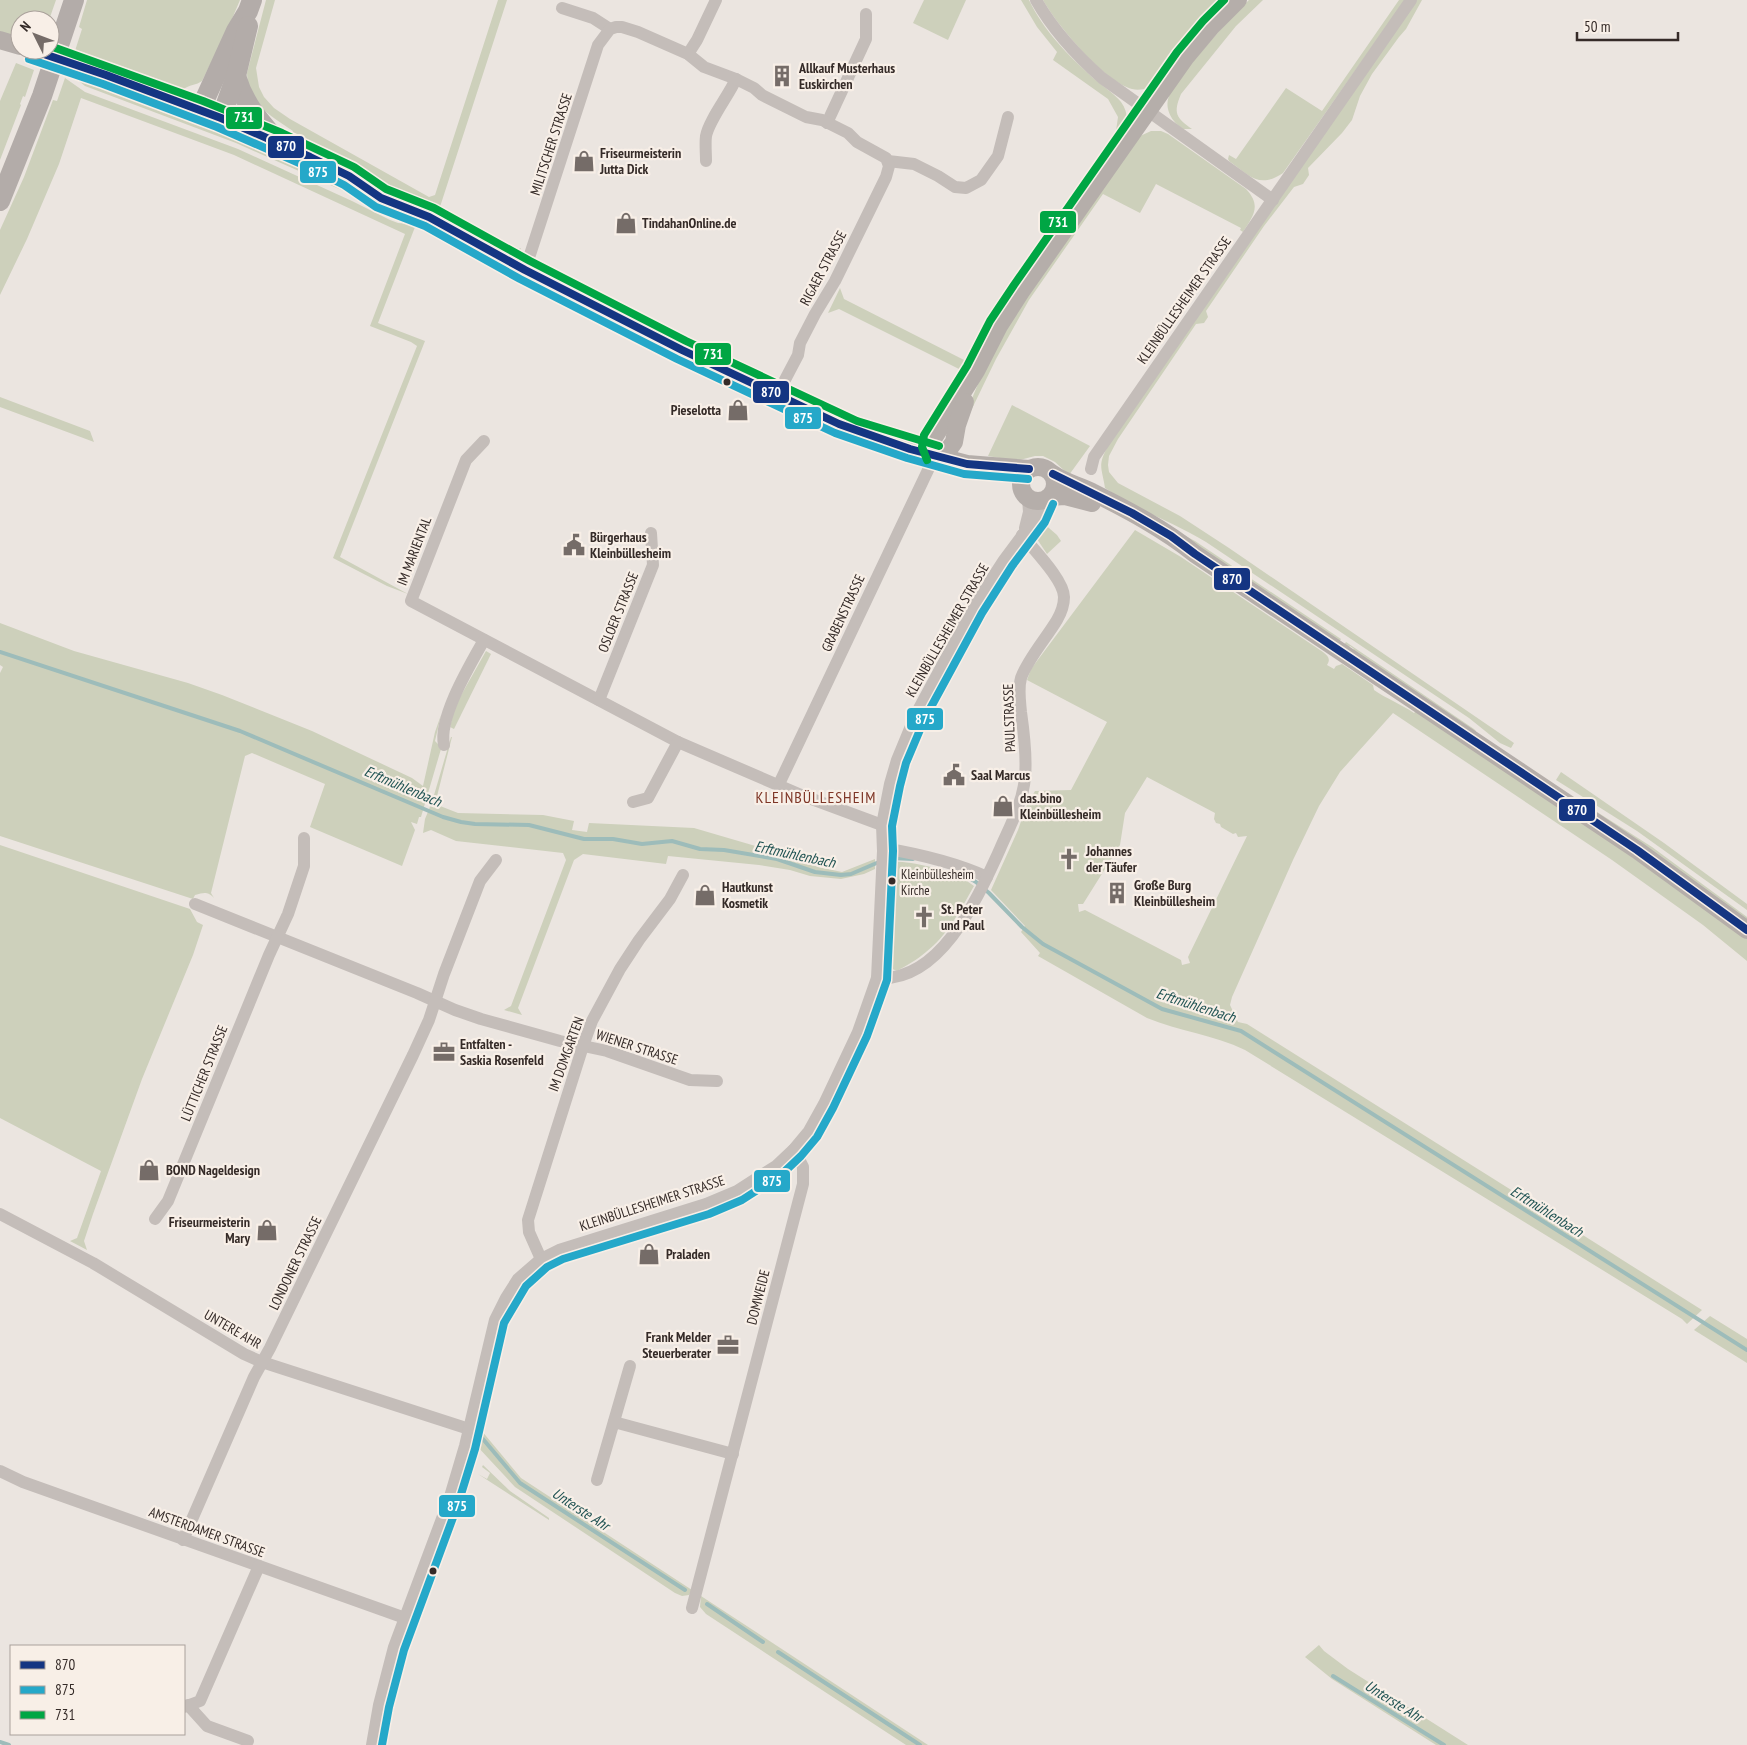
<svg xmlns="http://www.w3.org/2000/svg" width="1747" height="1745" viewBox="0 0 1747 1745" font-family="'PT Sans Narrow',sans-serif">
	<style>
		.green { fill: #cdd0bb; fill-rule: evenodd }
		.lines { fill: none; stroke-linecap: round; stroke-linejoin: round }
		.stream { stroke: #9dbcba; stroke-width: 4 }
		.street { stroke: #c4bdb9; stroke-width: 12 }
		.secondary { stroke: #b5aeaa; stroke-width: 18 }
		.primary { stroke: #b3aca9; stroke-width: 20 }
		.bus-1-casing { stroke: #f8efe7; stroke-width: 11 }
		.bus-2-casing { stroke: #f8efe7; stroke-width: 11 }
		.bus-3-casing { stroke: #f8efe7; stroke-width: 11 }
		.bus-1 { stroke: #143582; stroke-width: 8 }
		.bus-2 { stroke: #25a8c9; stroke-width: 8 }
		.bus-3 { stroke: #00a644; stroke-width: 8 }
		.bus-dot { fill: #352b28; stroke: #f8efe7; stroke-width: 2 }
		.labels { text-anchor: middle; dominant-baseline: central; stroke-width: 4.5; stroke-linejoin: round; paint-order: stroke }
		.bus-label { font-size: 13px; fill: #352b28; stroke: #f8efe7; text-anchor: start }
		.poi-label { font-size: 14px; font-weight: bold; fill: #352b28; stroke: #f8efe7; text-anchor: start }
		.street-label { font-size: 14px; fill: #352b28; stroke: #f8efe7 }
		.water-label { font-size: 15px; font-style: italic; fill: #205353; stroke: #f8efe7 }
		.quarter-label { font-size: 16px; letter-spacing: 1px; fill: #7e3526; stroke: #f8efe7 }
		.line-badge { stroke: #f8efe7; stroke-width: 2 }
		.badge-label { font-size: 14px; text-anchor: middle; font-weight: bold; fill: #fff }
	</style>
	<rect width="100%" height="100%" fill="#ebe5e0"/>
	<g class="green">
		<path d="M0 0H56L49 20H20V38L0 33Z"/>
		<path d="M87 0H240L226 33 202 81C197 85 188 85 184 89L164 85 74 54 82 29 79 27Z"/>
		<path d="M266 0H275L256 68 259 87 264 97 274 108 290 119 429 197 435 195 498 0H507L438 213 512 252 521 248 520 251 515 255 423 208 395 188 390 192 372 179 320 152 292 134 293 131C271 116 248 104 247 73Z"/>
		<path d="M924 0H966L948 40 913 23Z"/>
		<path d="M1021 0H1029C1043 30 1068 55 1092 77 1101 85 1114 93 1121 102 1127 110 1128 119 1126 128L972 362 968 363 964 369 966 372 942 410 963 371 839 309 828 313 840 288 844 299 968 362 986 325 1115 138 1118 117 1108 99 1053 60 1057 52 1037 27Z"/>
		<path d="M1043 0H1228L1158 83C1150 88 1141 91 1132 89 1104 82 1057 25 1043 0Z"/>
		<path d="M1249 0H1263L1236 26 1181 94C1173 113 1176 118 1192 129H1183C1172 122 1164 109 1169 96 1174 81 1186 69 1196 58 1213 38 1230 18 1249 0Z"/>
		<path d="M1399 0H1405L1283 173C1259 189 1250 176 1229 161L1228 159 1229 155 1236 159 1286 88 1322 111Z"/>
		<path d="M1417 0H1422L1406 29 1399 37 1372 74 1360 96 1352 120 1342 133 1308 168 1309 175 1303 184 1294 187 1264 226 1206 311 1208 317 1204 323 1196 324 1118 439 1109 456 1108 465 1109 472 1118 483 1180 516 1229 548 1514 743 1511 748 1500 743 1469 718 1206 542C1173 522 1137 510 1105 488 1102 468 1097 466 1108 446Z"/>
		<path d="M16 63 34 70 25 97 23 96 20 104 21 105 0 160V101Z"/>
		<path d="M75 75 173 110 289 156 340 179 360 193 372 206 346 192 236 143 85 86 74 77Z"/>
		<path d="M65 78 85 92 238 149 352 201 390 220 398 223 419 225 417 228 415 227 378 323 425 341 340 557 408 594 387 586 333 558 417 346 411 342 370 326 405 234 234 155 81 98 59 164 27 239 0 295V230L24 177 53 100 57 101Z"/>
		<path d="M1151 131H1161L1168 134 1246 189C1262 206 1253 216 1243 232L1240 230 1241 228 1156 184 1140 213 1103 194 1029 300 996 359 967 419 968 408 978 384 1009 323 1138 137Z"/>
		<path d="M0 397 90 431 94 442 0 407Z"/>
		<path d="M1012 405 1090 446 1069 475 1055 462 1043 456H1035L1016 461 988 456Z"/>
		<path d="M1042 522 1057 535 1061 541 1047 554 1035 536Z"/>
		<path d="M1172 529 1195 541 1341 639 1339 642Z"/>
		<path d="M1135 530 1181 557 1323 652C1328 656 1331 659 1327 665L1334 669 1336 666 1342 664 1373 685 1374 690C1387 699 1401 704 1414 713L1417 710 1521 779 1747 938V961L1703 925 1612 860 1393 713 1340 772 1319 806 1293 860 1232 997 1230 1005 1238 1022 1247 1024 1702 1310 1687 1324 1682 1319 1245 1050C1214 1035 1179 1031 1147 1018L1038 956 1040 953 1021 932 1025 926 991 890 1018 830 1026 807 1035 791 1071 790 1107 722 1027 680 1031 669ZM1147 777 1215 813 1214 819 1216 823 1220 824 1221 827 1233 834 1236 833 1238 837 1247 836 1188 957 1190 963 1182 965 1181 960 1085 910 1079 912 1078 904H1083L1120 845 1125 813Z"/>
		<path d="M0 623 74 651 188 683 222 695 312 731 412 778 423 786 435 732 441 715 435 741 440 746 441 749 421 817H419L417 824 411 822 415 830 402 866 310 827 325 784 252 753 245 756 211 893 214 898C207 891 204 893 195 895L193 899 0 836V673L3 667 0 665Z"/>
		<path d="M1346 642 1474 729 1476 731 1475 733 1352 651 1354 649 1350 646 1348 649 1343 646Z"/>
		<path d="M486 651 491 654 454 729 450 727 455 706Z"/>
		<path d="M451 737H452L435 804 458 813 543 815 574 821 572 830 587 832 589 823 694 828 786 855 818 867 842 872 875 859V869L864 874 841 879 810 876 790 870 759 865 668 856 666 864 583 854 574 860 518 1008 522 1015 504 1010 511 1006 566 860 563 853 456 841 431 830 423 833 425 819 432 802Z"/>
		<path d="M1561 772 1664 843 1747 904V910L1637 831 1556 780Z"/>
		<path d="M1575 798 1652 847 1747 917V921L1574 799Z"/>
		<path d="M0 845 190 909 197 922 203 925 193 955 142 1079 93 1214 84 1241 87 1250 70 1241 77 1238 101 1171 0 1118Z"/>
		<path d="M890 862C905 860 947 869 961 877 965 879 969 883 974 886 961 909 947 936 926 952 917 960 907 965 897 971L886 966Z"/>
		<path d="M1710 1316 1747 1339V1363L1694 1330Z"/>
		<path d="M476 1424 521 1478 692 1590 689 1595 682 1596 675 1593 515 1487 476 1445 473 1435Z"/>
		<path d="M483 1465 510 1491 549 1518V1520L478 1474 487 1479 490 1473 482 1467Z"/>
		<path d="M701 1596 928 1745H906L706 1614 700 1607Z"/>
		<path d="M1319 1645 1324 1651 1348 1669 1468 1745H1436L1332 1679 1305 1657Z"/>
	</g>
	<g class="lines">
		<g class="stream">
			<path d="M0 652 240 731 443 817 461 822 475 824 529 825 584 839H613L642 844 672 841 700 849 724 850 777 859 815 872 841 875 851 874 879 862"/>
			<path d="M886 860 891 858 913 859"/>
			<path d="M959 872 976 882 989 893 1022 927 1043 944 1162 1009 1241 1031 1747 1350"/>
			<path d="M477 1432 520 1483 685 1590"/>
			<path d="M707 1604 763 1642"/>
			<path d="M778 1652 920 1745"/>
			<path d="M1333 1676 1444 1745"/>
			<path d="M0 1742 9 1745"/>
		</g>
		<g class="street">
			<path d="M1036 0C1053 30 1076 55 1102 78L1273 200"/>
			<path d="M562 8 593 18 610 29"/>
			<path d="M688 54 697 40 716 0"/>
			<path d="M827 123 866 39V14"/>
			<path d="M706 161C706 153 705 144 706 136 709 120 729 95 736 79"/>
			<path d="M888 161 914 164 938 176 955 187 966 188 981 180 998 156 1008 117"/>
			<path d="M525 270 598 45 610 29 616 27H622L638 32 688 54 704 67 736 79 754 88 762 95 806 117 822 120 848 133 857 142 886 158 889 166 886 177 835 281 815 314 800 343 798 355 777 395"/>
			<path d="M484 441 466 460 411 601 678 742 801 795 882 825"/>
			<path d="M1091 469 1094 457 1411 0"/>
			<path d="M1025 528 1029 512 1028 498"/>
			<path d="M599 700 653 565 651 533"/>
			<path d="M444 745C438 718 470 665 484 640"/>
			<path d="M779 784 929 468 936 456"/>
			<path d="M633 802 648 798 678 742"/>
			<path d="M883 848C919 854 954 862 987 877"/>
			<path d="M195 904 417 993 455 1010 481 1019 560 1041 607 1051 690 1080 717 1081"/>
			<path d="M877 978C941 983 978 897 1000 849 1010 826 1023 802 1025 777 1027 756 1024 733 1021 712 1020 701 1018 689 1021 678 1027 660 1047 637 1057 620 1061 613 1064 605 1064 597 1064 580 1033 549 1022 535"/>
			<path d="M0 1214 93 1263 244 1354 262 1362 469 1429"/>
			<path d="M155 1219 168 1201 269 955 288 914 304 866V838"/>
			<path d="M541 1259 529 1232 528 1220 583 1046 592 1021 620 969 639 940 670 899 683 875"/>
			<path d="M614 1422 733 1454"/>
			<path d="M0 1471 23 1482 405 1618"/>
			<path d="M597 1480 630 1366"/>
			<path d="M183 1540 254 1377 270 1348 413 1055 429 1020 444 974 480 881 496 860"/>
			<path d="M692 1608 803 1184V1167L794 1149"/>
			<path d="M188 1705 207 1726 248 1741"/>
			<path d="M184 1707 200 1701 259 1566"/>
			<path d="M372 1745 379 1705 394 1647 449 1500 465 1446 495 1320 506 1298 518 1279 541 1259 559 1250 706 1204 737 1191 776 1166 794 1149 809 1131 824 1104 858 1032 877 978 883 851 882 825 890 784 897 760 916 714 973 608 1004 560 1036 517 1044 500"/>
		</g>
		<g class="secondary">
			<path d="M0 40 20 46"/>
			<path d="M32 50 106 75 221 118 310 157 349 176 381 198 429 217 525 270 682 350 839 424 910 449 967 464 1029 469"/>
			<path d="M936 456 932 446 933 439 976 371 999 326 1022 290 1185 58 1211 27 1238 0"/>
			<path d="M936 456 949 449 954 442 957 425 965 402"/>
			<circle cx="1038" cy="484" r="17"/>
			<path d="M1053 474C1065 483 1079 485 1092 492 1128 510 1164 529 1195 554L1637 850 1747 930"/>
			<path d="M1049 497 1065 496 1092 503"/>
		</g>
		<g class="primary">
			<path d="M236 76C244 104 260 121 278 142"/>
			<path d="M200 110 236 31 248 11 252 0"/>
			<path d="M221 118 236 76 248 26"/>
			<path d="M0 201 42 96 74 0"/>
		</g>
		<g class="bus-1-casing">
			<g id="bus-1">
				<path d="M32 50 106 75 221 118 310 157 349 176 381 198 429 217 525 270 682 350 839 424 910 449 967 464 1029 469"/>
				<path d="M1053 474 1132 513 1171 536 1195 554 1637 850 1747 930"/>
			</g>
		</g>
		<g class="bus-2-casing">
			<g id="bus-2">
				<path d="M29 59 103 84 217 127 306 166 344 185 376 207 425 226 520 279 677 359 835 433 907 458 964 474 1028 479"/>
				<path d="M382 1745 389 1707 404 1650 458 1504 475 1449 504 1323 526 1286 547 1267 563 1259 709 1214 742 1200 782 1174 801 1156 817 1137 833 1108 867 1036 887 980 893 851 892 826 900 786 906 763 925 718 982 613 1012 566 1045 522 1053 504"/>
			</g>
		</g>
		<g class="bus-3-casing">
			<g id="bus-3">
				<path d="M50 46 203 101 282 133 354 167 386 189 434 208 530 261 686 341 857 421 939 446"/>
				<path d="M927 460 922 447 924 435 967 366 990 321 1014 285 1177 52 1203 21 1224 0"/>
			</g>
		</g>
		<use href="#bus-1" class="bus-1"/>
		<use href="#bus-2" class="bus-2"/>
		<use href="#bus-3" class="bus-3"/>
	</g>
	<defs>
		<g id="building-bare" transform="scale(1.725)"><path d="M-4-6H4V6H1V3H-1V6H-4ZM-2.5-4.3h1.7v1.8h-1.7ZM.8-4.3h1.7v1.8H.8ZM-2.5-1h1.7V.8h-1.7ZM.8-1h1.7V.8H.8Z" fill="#756c68" stroke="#f8efe7" stroke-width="2.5" paint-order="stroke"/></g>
		<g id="shop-bare" transform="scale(1.725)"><path d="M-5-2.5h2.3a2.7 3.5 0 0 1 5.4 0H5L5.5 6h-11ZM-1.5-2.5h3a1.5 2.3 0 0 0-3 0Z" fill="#756c68" stroke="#f8efe7" stroke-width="2.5" paint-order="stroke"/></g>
		<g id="civic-bare" transform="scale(1.725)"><path d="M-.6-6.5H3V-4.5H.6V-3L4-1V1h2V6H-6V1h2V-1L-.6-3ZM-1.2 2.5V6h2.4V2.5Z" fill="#756c68" stroke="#f8efe7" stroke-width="2.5" paint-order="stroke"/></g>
		<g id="church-bare" transform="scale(1.725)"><path d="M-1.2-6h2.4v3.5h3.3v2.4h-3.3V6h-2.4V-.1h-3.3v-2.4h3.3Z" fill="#756c68" stroke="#f8efe7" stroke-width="2.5" paint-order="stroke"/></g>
		<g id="office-bare" transform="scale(1.725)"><path d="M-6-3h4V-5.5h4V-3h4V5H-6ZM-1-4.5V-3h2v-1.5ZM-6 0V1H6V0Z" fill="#756c68" stroke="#f8efe7" stroke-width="2.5" paint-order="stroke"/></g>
	</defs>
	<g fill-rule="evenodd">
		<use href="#building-bare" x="782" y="76"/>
		<use href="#shop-bare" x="584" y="161"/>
		<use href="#shop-bare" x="626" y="223"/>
		<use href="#shop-bare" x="738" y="410"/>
		<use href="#civic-bare" x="574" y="545"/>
		<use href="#civic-bare" x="954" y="775"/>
		<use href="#shop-bare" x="1003" y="806"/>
		<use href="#church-bare" x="1069" y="859"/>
		<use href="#building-bare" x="1117" y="893"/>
		<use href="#shop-bare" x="705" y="895"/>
		<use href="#church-bare" x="924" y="917"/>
		<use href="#office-bare" x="444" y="1052"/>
		<use href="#shop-bare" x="149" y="1170"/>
		<use href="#shop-bare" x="267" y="1230"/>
		<use href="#shop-bare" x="649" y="1254"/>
		<use href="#office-bare" x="728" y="1345"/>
	</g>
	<g class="bus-dot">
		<circle cx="727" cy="382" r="4.5"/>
		<circle cx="892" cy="881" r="4.5"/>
		<circle cx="433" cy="1571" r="4.5"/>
	</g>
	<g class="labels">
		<g class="bus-label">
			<text x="901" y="874">Kleinbüllesheim<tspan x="901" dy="16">Kirche</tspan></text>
		</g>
		<g class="poi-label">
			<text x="799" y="68">Allkauf Musterhaus<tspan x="799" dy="16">Euskirchen</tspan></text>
			<text x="600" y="153">Friseurmeisterin<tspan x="600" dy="16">Jutta Dick</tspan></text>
			<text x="642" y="223">TindahanOnline.de</text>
			<text x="721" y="410" text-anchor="end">Pieselotta</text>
			<text x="590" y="537">Bürgerhaus<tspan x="590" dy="16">Kleinbüllesheim</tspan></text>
			<text x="971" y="775">Saal Marcus</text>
			<text x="1020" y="798">das.bino<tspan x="1020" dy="16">Kleinbüllesheim</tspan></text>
			<text x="1086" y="851">Johannes<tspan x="1086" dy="16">der Täufer</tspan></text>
			<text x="1134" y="885">Große Burg<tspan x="1134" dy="16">Kleinbüllesheim</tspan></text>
			<text x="722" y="887">Hautkunst<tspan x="722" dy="16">Kosmetik</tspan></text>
			<text x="941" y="909">St. Peter<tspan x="941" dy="16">und Paul</tspan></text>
			<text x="460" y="1044">Entfalten -<tspan x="460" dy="16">Saskia Rosenfeld</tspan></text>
			<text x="166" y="1170">BOND Nageldesign</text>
			<text x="250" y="1222" text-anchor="end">Friseurmeisterin<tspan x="250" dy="16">Mary</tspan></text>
			<text x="666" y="1254">Praladen</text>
			<text x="711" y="1337" text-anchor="end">Frank Melder<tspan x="711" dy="16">Steuerberater</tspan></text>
		</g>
		<g class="street-label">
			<text transform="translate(551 144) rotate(-72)">MILITSCHER STRASSE</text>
			<text transform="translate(823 268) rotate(-62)">RIGAER STRASSE</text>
			<text transform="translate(1184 300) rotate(-55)">KLEINBÜLLESHEIMER STRASSE</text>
			<text transform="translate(414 551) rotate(-69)">IM MARIENTAL</text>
			<text transform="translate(618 612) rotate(-68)">OSLOER STRASSE</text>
			<text transform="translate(843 613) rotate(-65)">GRABENSTRASSE</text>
			<text transform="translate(947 630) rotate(-60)">KLEINBÜLLESHEIMER STRASSE</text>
			<text transform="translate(1009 718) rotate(-92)">PAULSTRASSE</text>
			<text transform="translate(637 1047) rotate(18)">WIENER STRASSE</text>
			<text transform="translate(566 1054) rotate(-70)">IM DOMGARTEN</text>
			<text transform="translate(204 1073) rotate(-68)">LÜTTICHER STRASSE</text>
			<text transform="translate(652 1203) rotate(-18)">KLEINBÜLLESHEIMER STRASSE</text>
			<text transform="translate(295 1263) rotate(-64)">LONDONER STRASSE</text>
			<text transform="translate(758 1297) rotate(-76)">DOMWEIDE</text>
			<text transform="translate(233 1329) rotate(30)">UNTERE AHR</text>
			<text transform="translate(207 1532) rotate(20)">AMSTERDAMER STRASSE</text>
		</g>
		<g class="water-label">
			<text transform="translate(403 786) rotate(23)">Erftmühlenbach</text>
			<text transform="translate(795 854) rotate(12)">Erftmühlenbach</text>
			<text transform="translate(1196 1005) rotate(18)">Erftmühlenbach</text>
			<text transform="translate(1547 1211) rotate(32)">Erftmühlenbach</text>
			<text transform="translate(581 1509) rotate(33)">Unterste Ahr</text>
			<text transform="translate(1394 1701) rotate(32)">Unterste Ahr</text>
		</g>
		<g class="quarter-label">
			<text x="816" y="797">KLEINBÜLLESHEIM</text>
		</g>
	</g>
	<g class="line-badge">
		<rect x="225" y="106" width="38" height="24" rx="5" fill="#00a644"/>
		<rect x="267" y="135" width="38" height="24" rx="5" fill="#143582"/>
		<rect x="299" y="160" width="38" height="24" rx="5" fill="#25a8c9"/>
		<rect x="1039" y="210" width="38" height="24" rx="5" fill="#00a644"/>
		<rect x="694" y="342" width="38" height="24" rx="5" fill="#00a644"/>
		<rect x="752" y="380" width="38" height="24" rx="5" fill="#143582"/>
		<rect x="784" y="406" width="38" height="24" rx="5" fill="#25a8c9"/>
		<rect x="1213" y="567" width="38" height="24" rx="5" fill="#143582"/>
		<rect x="906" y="707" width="38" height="24" rx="5" fill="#25a8c9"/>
		<rect x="1558" y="798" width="38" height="24" rx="5" fill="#143582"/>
		<rect x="753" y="1169" width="38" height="24" rx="5" fill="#25a8c9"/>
		<rect x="438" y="1494" width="38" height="24" rx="5" fill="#25a8c9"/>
	</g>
	<g class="badge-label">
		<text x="244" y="122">731</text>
		<text x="286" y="151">870</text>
		<text x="318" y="177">875</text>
		<text x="1058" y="227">731</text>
		<text x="713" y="359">731</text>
		<text x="771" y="397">870</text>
		<text x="803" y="423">875</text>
		<text x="1232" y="584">870</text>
		<text x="925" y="724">875</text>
		<text x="1577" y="815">870</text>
		<text x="772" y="1186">875</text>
		<text x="457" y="1511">875</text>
	</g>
	<rect x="10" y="1645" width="175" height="90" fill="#f8efe7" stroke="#aaa19b"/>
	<rect x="20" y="1661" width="25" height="8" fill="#143582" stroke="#aaa19b"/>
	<text x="55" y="1670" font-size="15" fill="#352b28">870</text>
	<rect x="20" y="1686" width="25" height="8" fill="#25a8c9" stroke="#aaa19b"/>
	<text x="55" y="1695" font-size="15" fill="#352b28">875</text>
	<rect x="20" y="1711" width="25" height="8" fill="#00a644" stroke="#aaa19b"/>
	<text x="55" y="1720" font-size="15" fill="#352b28">731</text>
	<g transform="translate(35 35) rotate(312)"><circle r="24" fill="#f8efe7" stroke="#aaa19b"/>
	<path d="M0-4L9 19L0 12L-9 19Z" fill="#756c68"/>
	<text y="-8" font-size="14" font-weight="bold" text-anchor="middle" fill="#352b28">N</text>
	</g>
	<path d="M1577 32v8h101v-8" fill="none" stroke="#352b28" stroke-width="2.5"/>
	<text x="1584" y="32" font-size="15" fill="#352b28" stroke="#f8efe7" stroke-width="4" paint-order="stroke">50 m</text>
</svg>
